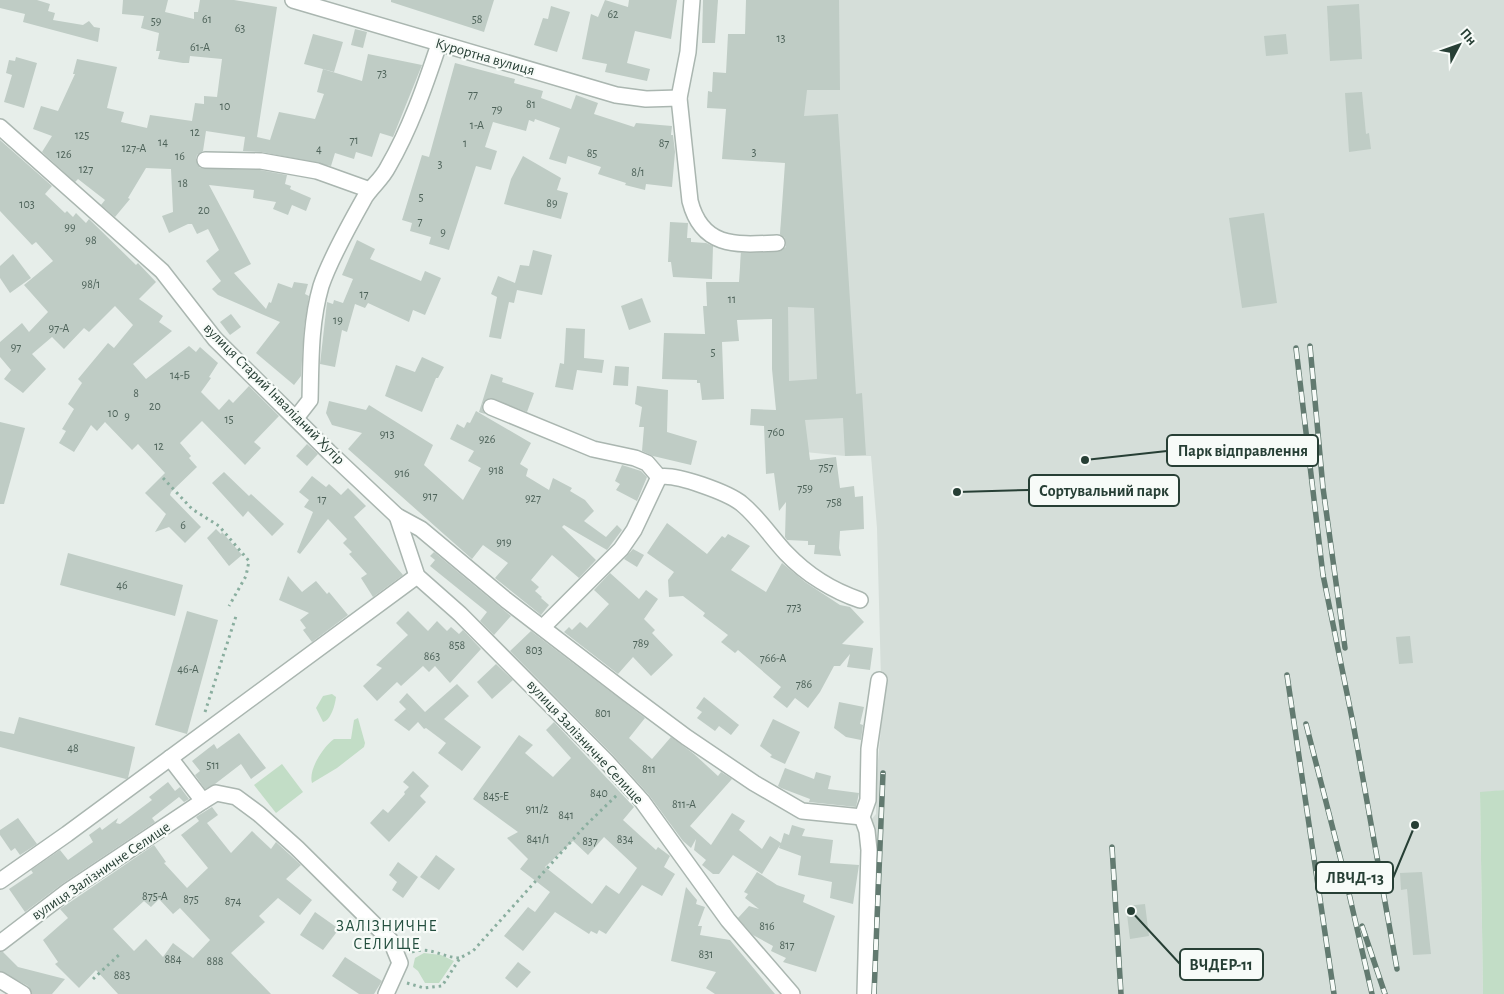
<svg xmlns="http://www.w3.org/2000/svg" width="1504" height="994" viewBox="0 0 1504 994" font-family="'Alegreya Sans',sans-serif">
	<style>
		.built { fill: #d5ded9 }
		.green { fill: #c2ddc6 }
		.building { fill: #bfccc5; fill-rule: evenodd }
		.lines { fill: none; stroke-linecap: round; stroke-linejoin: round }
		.minor-casing { stroke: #aab6b0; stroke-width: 18 }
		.path { stroke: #8aae9f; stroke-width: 3; stroke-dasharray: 2.5 4; stroke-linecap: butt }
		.minor { stroke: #fff; stroke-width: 15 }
		.rail-casing { stroke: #627a70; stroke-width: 5.5 }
		.rail { stroke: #f7fbf8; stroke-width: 4; stroke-dasharray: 11; stroke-linecap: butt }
		.labels { text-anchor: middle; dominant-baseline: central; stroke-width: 4.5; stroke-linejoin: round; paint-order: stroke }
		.number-label { font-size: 12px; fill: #4d6259 }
		.street-label { font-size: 15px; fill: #273f35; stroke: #f7fbf8 }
		.neighbourhood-label { font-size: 16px; letter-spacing: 1px; fill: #244f3f; stroke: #f7fbf8 }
		.leader { fill: none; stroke: #273f35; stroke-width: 2 }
		.callout-dot { fill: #273f35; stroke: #f7fbf8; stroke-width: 2 }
		.callout { fill: #f7fbf8; stroke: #273f35; stroke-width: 2 }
		.callout-label { font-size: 16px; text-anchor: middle; font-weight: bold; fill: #273f35 }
	</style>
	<rect width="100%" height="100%" fill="#e7eeea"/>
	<path class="built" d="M802 0H1504V790L1480 793 1483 994H864L869 822 876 814V783L882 717 877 528 871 456H845L795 451 773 305 740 266 741 247 779 246Z"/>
	<g class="green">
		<path d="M332 694 336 697C335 705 331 720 323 722L316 708 323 696Z"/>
		<path d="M358 718 365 743 364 747 337 768 312 783C308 770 323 747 334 739H351L354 720Z"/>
		<path d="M282 764 303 792 276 813 254 785Z"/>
		<path d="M1504 790V994H1483L1480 792Z"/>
		<path d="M424 953 441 955 454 961 439 983H425L418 971 413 967 415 958Z"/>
	</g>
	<g class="building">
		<path d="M0 0H37L50 4 48 11 55 13 53 20 83 25 89 21 94 27 100 28 98 42 23 22 25 14 0 8Z"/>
		<path d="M123 0H168L165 12 194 19V12H198L200 0H234L277 7 257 137 270 140 279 112 315 119 324 94 317 92 323 69 362 81 368 54 422 65 393 137 380 133 372 157 356 152 354 159 335 153 331 166 262 152 243 151 245 137 206 131 203 151 197 155 196 159 200 168 260 170 287 175 285 184 291 186 290 189 311 198 306 211 292 205 288 215 273 209 276 202 253 198 254 190 209 185 251 264 234 273 266 309 269 302 271 303 278 283 292 288 294 282 308 284 305 294 309 296 304 328 301 376 294 385 256 353 280 322 218 295 212 289 221 281 206 261 219 250 208 229 197 234 192 224H188L169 233 162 216 173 212 171 169 146 168 128 198 130 199 115 217 101 205 105 200 78 179 75 182 42 152 52 136 33 129 41 106 58 111 75 74H73L77 59 117 67 107 108 124 112 121 122 147 128 150 115 192 121 195 103 204 104V96L217 97 222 59 190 56 189 63H183L158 59 160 51H156L159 33 141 28 144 16 122 14Z"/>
		<path d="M391 0H494L484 32 391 2Z"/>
		<path d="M605 0 628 7 629 0H677L671 39 635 31 627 63 650 69 647 81 605 72 607 64 582 59 591 14 598 17Z"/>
		<path d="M703 0H718L715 43H702Z"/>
		<path d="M746 0H839L840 90H807L804 116 838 114 856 394 862 393 866 455 845 456 843 418 805 420 810 460 836 457 840 488 854 486 855 497 863 496 864 529 840 531 839 548 841 556 814 554 815 545H808V541L787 540 785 537 786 502 779 511 774 473 766 474 764 426 750 425 751 409 776 410 772 369V319L737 320 739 341 722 342 724 399 702 400 700 383H697V380L662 379 664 333 705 334 703 306H707L706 282H739L741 253 777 252 786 247 785 238 780 234 785 163 722 159 726 109 707 108 708 91 712 92 713 72 726 73 728 34H745ZM788 307 814 308 817 379 789 381Z"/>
		<path d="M1359 4 1362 59 1330 61 1327 6Z"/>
		<path d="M551 6 570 12 557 52 534 45 543 18 548 19Z"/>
		<path d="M355 29 367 32 363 48 351 45Z"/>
		<path d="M313 34 343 42 334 72 304 64Z"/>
		<path d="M1286 34 1288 54 1266 56 1264 36Z"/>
		<path d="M16 57 37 63 24 108 4 102 12 75 6 73 9 60 15 61Z"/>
		<path d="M455 63 515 79 514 83 543 91 541 98 571 109 576 95 598 103 594 114 634 127 636 123 672 126 671 135H673L675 152 672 187 646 184 645 190 625 185 626 183 598 174 601 167 568 156 566 164 549 159 560 128 535 119 534 122 529 120 526 131 493 122 485 147 497 151 491 170 476 166 449 250 429 244 431 237 410 231 412 223 402 220 422 155 429 157Z"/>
		<path d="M1362 92 1366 134 1369 133 1371 149 1349 152 1345 93Z"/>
		<path d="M0 140 52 186 45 194 65 213 67 211 73 217 76 213 86 223 89 219 136 265 138 263 156 282 139 299 163 316 159 322 172 331 133 364 146 379 189 346 196 352 200 347 218 363 209 377 211 378 201 392 219 410 229 399 233 403 249 386 279 416 254 442 261 448 245 465 202 421 180 443 191 456 189 458 197 467 171 492 170 495 201 527 185 543 169 527 155 532 166 514 145 493 165 473 138 444 132 450 105 422 97 431 91 425 74 452 59 443 66 431 62 429 74 409 68 404 82 383 78 379 108 343 114 348 133 325 115 306 89 332 84 328 64 349 52 337 32 354 46 369 23 393 4 379 11 370 0 357V342L22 323 29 332 48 312 24 285 53 261 36 242 32 245 0 211Z"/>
		<path d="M523 156 561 178 557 190 568 193 561 219 504 204 511 179Z"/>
		<path d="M1264 213 1277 303 1242 308 1229 218Z"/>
		<path d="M670 222 688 223 687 238H691V242L706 243 713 246 712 279 673 277 671 262H668Z"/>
		<path d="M357 240 375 249 370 259 421 281 425 271 441 278 425 315 413 310 409 322 368 303 365 308 355 304 347 332 342 330 335 367 320 364 327 302 333 304 334 300 343 303 353 279 342 275Z"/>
		<path d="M533 250 552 255 542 295 517 290 514 303 509 302 501 339 489 337 497 297 491 294 498 276 515 283 520 265 529 266Z"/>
		<path d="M13 254 31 278 10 293 0 278V266Z"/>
		<path d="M642 298 651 322 629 330 621 306Z"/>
		<path d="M231 314 241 327 230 335 220 322Z"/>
		<path d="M566 328 585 329 584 358 604 360 602 373 577 370 573 390 555 387 560 363 564 364Z"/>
		<path d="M422 357 444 367 438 378H436L422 412 385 396 396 365 415 372Z"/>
		<path d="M615 366 629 367 628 386 613 385Z"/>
		<path d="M491 374 503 378 502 382 534 393 527 412 490 398 482 404V409L485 414 479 412Z"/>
		<path d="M637 386 668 390 667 432 697 441 691 465 653 456 642 451 644 427H639L642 407 635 404Z"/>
		<path d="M329 401 366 410 369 405 433 445 424 465 463 500 481 468 468 461 474 451 450 439 457 424 464 428 467 422 470 423 476 411 531 443 520 464 528 469 526 476 549 490 553 478 572 488 570 491 585 500 594 511 584 521 606 537 617 525 622 530 607 550 564 525 562 527 596 560 579 578 552 555 531 580 539 587 535 591 542 597 541 598 549 605 541 615 495 578 508 563 483 545 472 559 348 449 362 433 332 425 326 413Z"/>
		<path d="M0 422 25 428 4 504H0Z"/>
		<path d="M307 444 318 454 307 466 296 456Z"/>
		<path d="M622 465 641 471 647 477 637 501 616 490 620 484 615 481Z"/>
		<path d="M224 472 249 496 251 494 284 524 272 536 248 511 243 517 212 483Z"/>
		<path d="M312 476 326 487 329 484 341 495 348 488 366 506 354 517 403 575 373 597 361 578 367 574 349 554 352 552 343 543 347 539 328 519 300 554 297 552 313 512 304 507 309 500 299 492Z"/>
		<path d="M667 523 707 554 722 536 725 538 728 534 750 546 731 570 766 592 782 563 805 582 840 605 850 607 864 622 842 644 873 648 870 670 847 667 850 654 840 666H834L820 692 808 708 795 698 787 708 773 697 781 687 738 650 735 653 721 642 728 635 703 616 705 613 683 596 669 597 668 580 674 572 647 553Z"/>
		<path d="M216 529 221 534 222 532 242 555 229 566 207 538Z"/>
		<path d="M633 549 644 555 637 567 624 559Z"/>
		<path d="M434 552 511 616 494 635 480 621 487 612 430 566 435 560 430 556Z"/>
		<path d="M68 553 183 585 175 616 60 585Z"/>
		<path d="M610 573 639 599 646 590 658 599 644 619 655 630 652 633 673 655 651 676 633 657 618 674 564 632 569 627 572 630 580 622 587 628 609 604 594 590Z"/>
		<path d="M288 576 302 592 316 581 327 594 329 592 348 615 312 642 303 630 306 628 300 620 309 613 279 600Z"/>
		<path d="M187 611 218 620 187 734 155 725Z"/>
		<path d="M408 611 428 631 437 621 447 631 451 627 459 634 463 630 481 649 450 683 435 666 429 672 423 666 401 686 397 682 377 701 363 686 382 668 376 665 408 635 396 623Z"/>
		<path d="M531 631 645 718 629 738 652 759 671 737 694 754 718 776 721 772 732 779 690 826 711 845 732 813 745 821 739 830 762 849 770 836 781 843 784 833 789 835 792 825 805 829 802 836 833 840 830 863 859 865 853 904 830 898 832 882 798 875 801 856 779 848 780 845 762 874 733 855 719 874H713L702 865 706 860 694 850 696 839 691 848 683 841 649 795 613 755 510 651Z"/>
		<path d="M1410 636 1413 663 1399 664 1396 637Z"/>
		<path d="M496 664 513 680 492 699 477 682Z"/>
		<path d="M457 684 469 696 444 719 481 747 462 771 438 753 446 743 426 728 424 729 418 722 409 731 394 720 406 709 410 713 399 702 407 693 425 712Z"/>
		<path d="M704 697 739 725 731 735 719 726 715 731 697 718 702 712 696 708Z"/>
		<path d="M839 702 864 707 860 724 863 725 861 740 846 737 834 728Z"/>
		<path d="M19 717 135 747 128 778 126 779 0 747V731L14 734Z"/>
		<path d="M773 719 800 732 785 764 770 757 772 755 760 746Z"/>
		<path d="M554 722 634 807 623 820 656 850 658 847 670 856 664 867 675 874 662 896 642 885 606 934 599 930 597 934 591 931 589 934 555 912 523 951 504 936 528 907 535 912 550 892 520 869 528 859 507 838 518 832 473 799 519 735 533 745 525 753 553 777 571 758 546 730ZM604 837 637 868 619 894 606 885 592 904 545 867 573 841 588 855Z"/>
		<path d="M239 733 266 768 251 779 241 764 215 784 205 789 195 775 200 771 192 761 214 744 217 749Z"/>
		<path d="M785 768 814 779 816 772 831 776 828 789 859 793 856 807 809 802 810 799 781 788 778 786Z"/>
		<path d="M413 771 429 786 420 796 426 802 389 842 370 823 383 809 388 813 405 794 404 792 409 787 403 782Z"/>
		<path d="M168 782 175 791 180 787 189 799 184 802 179 797 152 818 155 822 62 884 25 912 9 889 33 873 31 870 60 850 68 860 93 842 89 835 100 827 102 830 118 818 116 823 120 824 152 800 149 797Z"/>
		<path d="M212 807 218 815 207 823 231 853 252 831 271 849 276 842 301 865 286 879 312 900 300 915 278 898 259 916 265 922 231 953 271 994H118L96 970 79 988 55 964 58 962 43 940 68 918 60 909 154 845 166 862 164 863 187 888 208 868 181 835 199 821 196 817ZM159 899 173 914 180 908 210 940 193 958 173 943 163 957 146 939 134 951 113 929 144 901 151 907Z"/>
		<path d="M18 818 37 844 20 855 15 848 11 851 0 835V830Z"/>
		<path d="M436 855 455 869 439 890 420 877Z"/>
		<path d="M398 862 418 877 403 898 392 890 397 882 389 875Z"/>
		<path d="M757 872 777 885 805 895 803 902 835 916 816 972 783 962 786 958 771 951 773 946 753 935 738 918 749 906 759 909 745 898 748 894 744 892Z"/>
		<path d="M1422 872 1431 954 1413 955 1407 889 1401 890 1400 873Z"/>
		<path d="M686 887 697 900 696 904 705 907 698 926H702L700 935 730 940 775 994H715L706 988 716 972 671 961Z"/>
		<path d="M1145 904 1149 936 1130 939 1126 906Z"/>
		<path d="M315 912 339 929 323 950 300 935Z"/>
		<path d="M0 952H3L18 967 65 979 52 994H32L28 986 0 971Z"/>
		<path d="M345 957 382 981 374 994H359L332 976Z"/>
		<path d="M518 962 531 972 517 988 505 978Z"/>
	</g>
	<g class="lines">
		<g class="minor-casing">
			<g id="minor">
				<path d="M293 0 616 95 646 99 679 98"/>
				<path d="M692 0 688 52 679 98 690 201C702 248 736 245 777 243"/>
				<path d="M0 127 162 271 215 339 329 452 397 516 421 529 506 600 627 693 686 737 754 783 802 811 862 817"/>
				<path d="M205 160 261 161 317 171 370 190"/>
				<path d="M491 407 593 449 635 458 647 463 659 477C675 473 729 493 742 504 759 518 771 537 786 553 806 574 833 591 860 600"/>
				<path d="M296 418 310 400C311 362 310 324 321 286 329 262 352 220 365 197 372 186 382 179 388 167 410 129 425 86 439 44"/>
				<path d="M397 516 417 576 460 614 606 761 642 801 728 920 792 994"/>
				<path d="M543 627 621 549 634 530 659 477"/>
				<path d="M170 758 203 801 216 793 236 797 259 814 297 848 391 941 400 963 386 994"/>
				<path d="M0 881 67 834 417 576"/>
				<path d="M0 943 68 891 203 801"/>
				<path d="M0 980 23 994"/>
				<path d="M865 994 869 850 867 831 862 817 868 800 869 749 879 680"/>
			</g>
		</g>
		<g class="path">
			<path d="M163 478 192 509 219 526 249 561 246 576 229 606"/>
			<path d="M205 712 237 613"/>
			<path d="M412 952C429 946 442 957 459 958"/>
			<path d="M93 979 120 954"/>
			<path d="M407 983 424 988 442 986 460 958 473 951 585 826 618 794"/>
		</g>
		<use href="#minor" class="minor"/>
		<g class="rail-casing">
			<g id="rail">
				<path d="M1310 346 1323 488 1345 648"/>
				<path d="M1296 348 1323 575 1353 723 1397 969"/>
				<path d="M1287 675 1334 994"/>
				<path d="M1306 724 1345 876 1372 994"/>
				<path d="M1112 847 1121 994"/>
				<path d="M1362 926 1385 994"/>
				<path d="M874 994 883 773"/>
			</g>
		</g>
		<use href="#rail" class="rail"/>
	</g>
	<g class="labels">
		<g class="number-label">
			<text x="613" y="14">62</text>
			<text x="207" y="19">61</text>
			<text x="477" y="19">58</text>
			<text x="156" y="21">59</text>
			<text x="240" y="28">63</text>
			<text x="781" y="38">13</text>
			<text x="200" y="47">61-А</text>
			<text x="382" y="73">73</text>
			<text x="473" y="94">77</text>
			<text x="531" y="104">81</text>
			<text x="225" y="106">10</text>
			<text x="497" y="109">79</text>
			<text x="477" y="125">1-А</text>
			<text x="195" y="132">12</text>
			<text x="82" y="135">125</text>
			<text x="354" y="140">71</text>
			<text x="163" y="142">14</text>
			<text x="465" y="143">1</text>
			<text x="664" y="143">87</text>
			<text x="134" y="148">127-А</text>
			<text x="319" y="149">4</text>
			<text x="754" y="152">3</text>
			<text x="592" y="153">85</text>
			<text x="64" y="154">126</text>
			<text x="180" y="156">16</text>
			<text x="440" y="164">3</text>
			<text x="86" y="169">127</text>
			<text x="638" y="172">8/1</text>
			<text x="183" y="183">18</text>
			<text x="421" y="197">5</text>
			<text x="552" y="203">89</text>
			<text x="27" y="204">103</text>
			<text x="204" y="210">20</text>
			<text x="420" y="221">7</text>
			<text x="70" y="227">99</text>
			<text x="443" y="232">9</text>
			<text x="91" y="240">98</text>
			<text x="91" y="284">98/1</text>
			<text x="364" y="294">17</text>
			<text x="732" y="299">11</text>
			<text x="338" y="320">19</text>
			<text x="59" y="328">97-А</text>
			<text x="16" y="347">97</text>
			<text x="713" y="352">5</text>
			<text x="180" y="375">14-Б</text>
			<text x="136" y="393">8</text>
			<text x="155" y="406">20</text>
			<text x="113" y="413">10</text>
			<text x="127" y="416">9</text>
			<text x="229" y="419">15</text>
			<text x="776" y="432">760</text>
			<text x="387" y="434">913</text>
			<text x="487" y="439">926</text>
			<text x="159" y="446">12</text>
			<text x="826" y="467">757</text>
			<text x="496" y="470">918</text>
			<text x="402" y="473">916</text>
			<text x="805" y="488">759</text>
			<text x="430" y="496">917</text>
			<text x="533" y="498">927</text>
			<text x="322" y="499">17</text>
			<text x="834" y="502">758</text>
			<text x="183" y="525">6</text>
			<text x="504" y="542">919</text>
			<text x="122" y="585">46</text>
			<text x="794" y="607">773</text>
			<text x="641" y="643">789</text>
			<text x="457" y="645">858</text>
			<text x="534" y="650">803</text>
			<text x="432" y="656">863</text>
			<text x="773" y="658">766-А</text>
			<text x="188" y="669">46-А</text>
			<text x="804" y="684">786</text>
			<text x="603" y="713">801</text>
			<text x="73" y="748">48</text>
			<text x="213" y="765">511</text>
			<text x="649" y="769">811</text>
			<text x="599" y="793">840</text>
			<text x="496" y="796">845-Е</text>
			<text x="684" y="804">811-А</text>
			<text x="537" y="809">911/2</text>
			<text x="566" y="815">841</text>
			<text x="538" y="839">841/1</text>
			<text x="625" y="839">834</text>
			<text x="590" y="841">837</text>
			<text x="155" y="896">875-А</text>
			<text x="191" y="899">875</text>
			<text x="233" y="901">874</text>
			<text x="767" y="926">816</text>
			<text x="787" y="945">817</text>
			<text x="706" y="954">831</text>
			<text x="173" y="959">884</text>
			<text x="215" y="961">888</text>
			<text x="122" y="975">883</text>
		</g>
		<g class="street-label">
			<text transform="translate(485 57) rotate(16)">Курортна вулиця</text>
			<text transform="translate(274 394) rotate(45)">вулиця Старий Інвалідний Хутір</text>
			<text transform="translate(585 742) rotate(47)">вулиця Залізничне Селище</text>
			<text transform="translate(101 871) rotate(-34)">вулиця Залізничне Селище</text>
		</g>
		<g class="neighbourhood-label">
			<text x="387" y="926">ЗАЛІЗНИЧНЕ<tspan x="387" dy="18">СЕЛИЩЕ</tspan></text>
		</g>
	</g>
	<path class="leader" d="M1085 460L1167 451M957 492L1029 490M1415 825L1393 878M1131 911L1180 964"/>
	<g class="callout-dot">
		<circle cx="1085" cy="460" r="5"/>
		<circle cx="957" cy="492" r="5"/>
		<circle cx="1415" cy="825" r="5"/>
		<circle cx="1131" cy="911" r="5"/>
	</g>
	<g class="callout">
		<rect x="1167" y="435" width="151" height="31" rx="5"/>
		<rect x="1029" y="475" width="150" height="31" rx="5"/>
		<rect x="1316" y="862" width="77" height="31" rx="5"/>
		<rect x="1180" y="949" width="83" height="31" rx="5"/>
	</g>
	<g class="callout-label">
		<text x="1243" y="456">Парк відправлення</text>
		<text x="1104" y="496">Сортувальний парк</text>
		<text x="1355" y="883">ЛВЧД-13</text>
		<text x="1221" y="970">ВЧДЕР-11</text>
	</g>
	<g transform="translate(1459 45) rotate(49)" stroke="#f7fbf8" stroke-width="4" paint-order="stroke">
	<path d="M0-4L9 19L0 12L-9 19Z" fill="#273f35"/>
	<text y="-8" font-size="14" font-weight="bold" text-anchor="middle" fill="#273f35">Пн</text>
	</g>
</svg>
